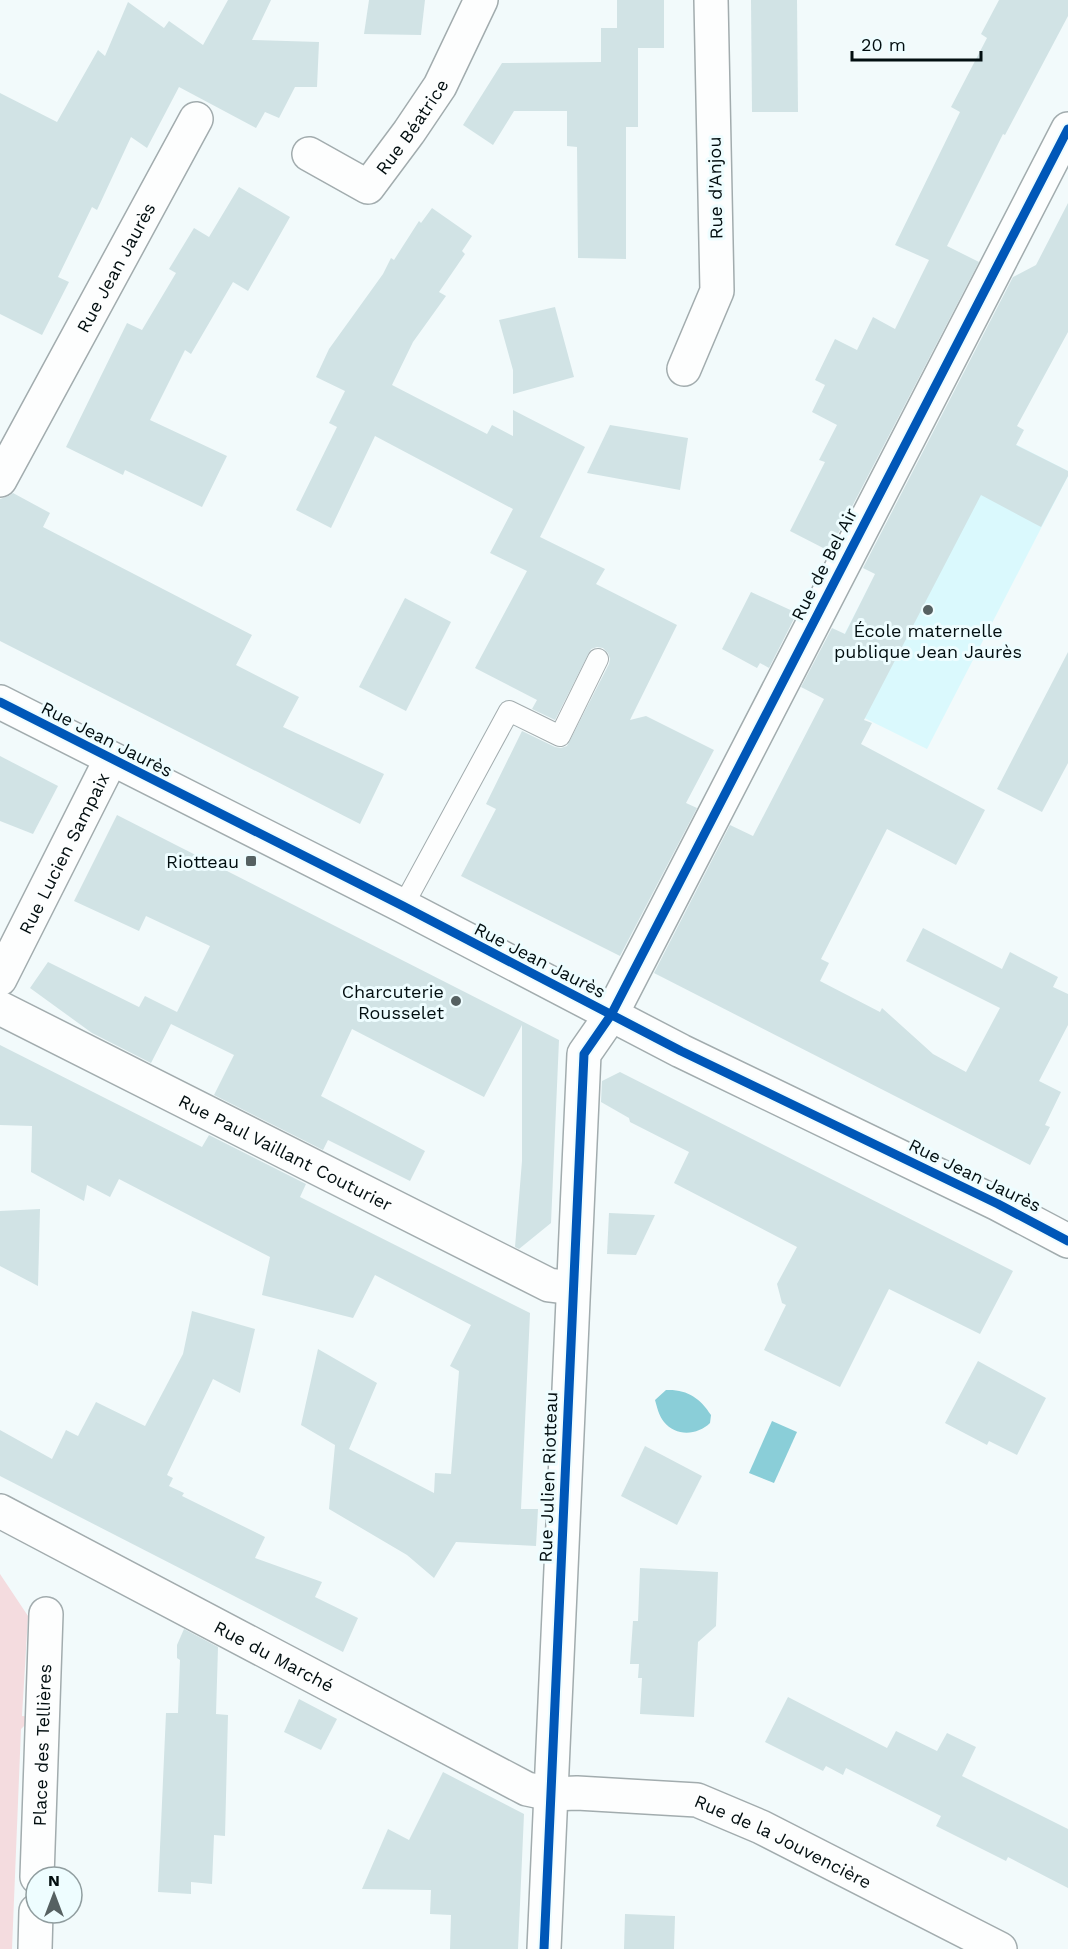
<svg xmlns="http://www.w3.org/2000/svg" width="1068" height="1949" viewBox="0 0 1068 1949" font-family="'Work Sans',sans-serif">
	<style>
		.built { fill: #daf9fd }
		.green { fill: #f4dcdf }
		.water { fill: #8aced8 }
		.building { fill: #d1e3e5 }
		.lines { fill: none; stroke-linecap: round; stroke-linejoin: round }
		.lane-casing { stroke: #a2acae; stroke-width: 22 }
		.street-casing { stroke: #a2acae; stroke-width: 36 }
		.secondary-casing { stroke: #a2acae; stroke-width: 36 }
		.lane { stroke: #fdfefe; stroke-width: 20 }
		.street { stroke: #fdfefe; stroke-width: 33 }
		.secondary { stroke: #fdfefe; stroke-width: 33 }
		.cycleway-casing { stroke: #eefdff; stroke-width: 13 }
		.cycleway { stroke: #0057b8; stroke-width: 9 }
		.poi-dot { fill: #566162; stroke: #eefdff; stroke-width: 2 }
		.labels { text-anchor: middle; dominant-baseline: central; stroke-width: 6; stroke-linejoin: round; paint-order: stroke }
		.street-label { font-size: 18px; fill: #020e10; stroke: #eefdff }
		.poi-label { font-size: 18px; fill: #020e10; stroke: #eefdff; text-anchor: end }
	</style>
	<rect width="100%" height="100%" fill="#f2fafb"/>
	<path class="built" d="M958 415 1068 471V476L927 749 814 693Z"/>
	<path class="green" d="M0 1574 28 1616 22 1716 33 1717 21 1729 12 1949H0Z"/>
	<g class="water">
		<path d="M666 1390C687 1389 700 1398 711 1415L710 1423C698 1435 676 1437 664 1422 659 1416 657 1407 655 1400Z"/>
		<path d="M772 1421 797 1432 774 1483 749 1473Z"/>
	</g>
	<g class="building">
		<path d="M228 0H271L252 40 319 42 317 87H295L279 118 265 112 256 128 179 87 147 148 131 137 97 210 92 207 58 277 69 282 42 335 0 314V93L57 122 98 50 105 56 128 2 164 28 169 21 203 45Z"/>
		<path d="M369 0H425L421 35 364 34Z"/>
		<path d="M617 0H664V48H638V127H626V259L578 258 577 147 567 146V111H514L493 145 463 125 502 63 601 62V28H617Z"/>
		<path d="M751 0H797L798 112H752Z"/>
		<path d="M999 0H1068V16L1005 135 1003 134 947 246 979 262 829 551 790 531 825 462 819 460 837 425 812 412 825 385 815 380 835 339 857 350 873 317 895 329 929 260 895 245 960 112 951 107 987 38 981 34Z"/>
		<path d="M239 187 290 217 248 291 233 282 191 354 185 350 150 420 227 456 202 507 125 470 123 475 66 447 127 323 142 330 176 273 169 269 194 228 209 237Z"/>
		<path d="M1068 203V332L1017 426 1024 430 1016 445 1068 471V476L1041 527 981 495 864 720 872 723 861 744 985 810 956 865 887 829 821 959 829 963 820 981 880 1012 882 1008 933 1054 966 1072 1000 1008 906 961 923 928 1002 969 1010 952 1058 977 1053 987 1068 994V1025L1039 1081 1061 1092 1045 1125 1050 1127 1030 1165 654 973 730 825 753 836 824 699 801 687 832 628 845 634 875 574 863 568 1013 277 1036 265Z"/>
		<path d="M432 208 472 236 462 251 465 254 439 292 446 296 413 342 392 385 487 434 492 425 513 436V410L585 447 540 537 605 569 596 584 677 625 630 720 646 716 714 750 686 803 697 808 620 956 461 876 496 809 486 804 522 731 555 747 561 748 567 746 609 664 610 659 608 653 603 648 597 647 591 649 555 720 532 709 537 700 475 668 527 571 490 553 513 509 375 436 331 528 296 510 337 427 329 423 345 391 316 377 329 349 383 274 391 258 394 260 419 221 421 223Z"/>
		<path d="M555 307 574 377 513 394V370L499 320Z"/>
		<path d="M610 425 688 438 680 490 587 473Z"/>
		<path d="M13 493 50 513 43 527 252 635 236 665 299 697 283 727 384 774 360 824 0 641V499L9 496Z"/>
		<path d="M751 592 797 613 769 668 760 663 757 668 722 649Z"/>
		<path d="M405 598 451 622 406 711 359 687Z"/>
		<path d="M1068 652V763L1042 812 997 789Z"/>
		<path d="M0 756 58 786 33 834 0 821Z"/>
		<path d="M117 815 559 1040 551 1223 519 1249 515 1247 522 1161V1025L484 1097 352 1029 321 1096 425 1151 410 1181 328 1140 323 1150 214 1095 234 1055 171 1024 151 1063 92 1033 30 988 48 962 139 1007 145 996 177 1012 210 946 146 916 139 931 74 901Z"/>
		<path d="M0 1045 202 1147 209 1135 306 1184 300 1197 530 1313 521 1509H538L536 1546 456 1542 434 1578 407 1555 329 1509 335 1445 301 1425 318 1349 377 1383 349 1449 434 1493 435 1473 451 1474 459 1371 450 1366 471 1325 375 1275 353 1318 262 1295 270 1257 119 1179 110 1197 87 1185 84 1201 31 1172 32 1126 0 1125Z"/>
		<path d="M620 1072 1013 1271 980 1334 889 1289 840 1387 764 1350 786 1305 782 1303 777 1284 797 1247 674 1183 689 1152 630 1122 629 1118 601 1102 602 1081Z"/>
		<path d="M40 1209 38 1286 0 1266V1211Z"/>
		<path d="M609 1213 655 1215 636 1255 607 1254Z"/>
		<path d="M192 1311 255 1329 240 1393 213 1379 167 1475 173 1478 169 1486 184 1493 182 1496 265 1537 255 1558 322 1582 315 1597 358 1618 343 1652 0 1476V1430L52 1459 66 1430 78 1436 96 1402 145 1426 183 1354Z"/>
		<path d="M978 1361 1046 1398 1017 1455 989 1441 987 1445 945 1423Z"/>
		<path d="M645 1446 702 1476 677 1525 621 1496Z"/>
		<path d="M640 1568 718 1572 716 1626 698 1642 694 1717 640 1714 642 1678H638L639 1664H630L633 1621H638Z"/>
		<path d="M184 1629 218 1647 216 1714 228 1715 225 1836 214 1835 212 1884 191 1882V1894L158 1892 166 1713H178L180 1660 177 1658V1645Z"/>
		<path d="M788 1697 887 1748 896 1731 937 1751 947 1733 976 1747 962 1776 1068 1829V1888L1008 1857 1006 1861 936 1826 941 1816 846 1768 843 1775 826 1766 823 1771 765 1742Z"/>
		<path d="M299 1699 337 1719 321 1750 284 1732Z"/>
		<path d="M443 1772 524 1814 518 1949H450L451 1915 430 1914 431 1890 362 1889 388 1829 409 1840Z"/>
		<path d="M625 1914 675 1916 674 1949H624Z"/>
	</g>
	<g class="lines">
		<g class="lane-casing">
			<path id="lane" d="M403 906 509 711 560 736 598 659"/>
		</g>
		<g class="street-casing">
			<g id="street">
				<path id="s1" d="M309 154 368 187 409 132 440 86 481 0"/>
				<path d="M684 369 717 291 711 0"/>
				<path id="s2" d="M0 480 196 119"/>
				<path id="s3" d="M0 979 111 759"/>
				<path id="s4" d="M0 1008 549 1285 573 1288"/>
				<path id="s5" d="M0 1511 527 1789 551 1794 577 1793 697 1800 761 1827 1000 1949"/>
				<path id="s6" d="M37 1877 46 1614"/>
				<path d="M35 1949 36 1911"/>
				<path d="M544 1949 584 1054 611 1015 1068 129"/>
			</g>
		</g>
		<g class="secondary-casing">
			<path id="secondary" d="M0 702 403 906 681 1051 998 1204 1068 1241"/>
		</g>
		<use href="#lane" class="lane"/>
		<use href="#street" class="street"/>
		<use href="#secondary" class="secondary"/>
		<g class="cycleway-casing">
			<g id="cycleway">
				<path d="M0 702 403 906 681 1051 998 1204 1068 1241"/>
				<path d="M544 1949 584 1054 611 1015 1068 129"/>
			</g>
		</g>
		<use href="#cycleway" class="cycleway"/>
	</g>
	<g class="poi-dot">
		<circle cx="928" cy="610" r="6"/>
		<rect x="245" y="855" width="12" height="12" rx="3"/>
		<circle cx="456" cy="1001" r="6"/>
	</g>
	<g class="labels">
		<g class="street-label">
			<text stroke="none"><textPath href="#s1" startOffset="142">Rue Béatrice</textPath></text>
			<text transform="translate(715 188) rotate(-91)">Rue d'Anjou</text>
			<text stroke="none"><textPath href="#s2" startOffset="242">Rue Jean Jaurès</textPath></text>
			<text transform="translate(824 564) rotate(-63)">Rue de Bel Air</text>
			<text transform="translate(107 739) rotate(27)">Rue Jean Jaurès</text>
			<text stroke="none"><textPath href="#s3" startOffset="141">Rue Lucien Sampaix</textPath></text>
			<text transform="translate(540 960) rotate(27)">Rue Jean Jaurès</text>
			<text stroke="none"><textPath href="#s4" startOffset="320">Rue Paul Vaillant Couturier</textPath></text>
			<text transform="translate(975 1175) rotate(26)">Rue Jean Jaurès</text>
			<text transform="translate(548 1477) rotate(-88)">Rue Julien Riotteau</text>
			<text stroke="none"><textPath href="#s5" startOffset="310">Rue du Marché</textPath></text>
			<text stroke="none"><textPath href="#s6" startOffset="132">Place des Tellières</textPath></text>
			<text stroke="none"><textPath href="#s5" startOffset="862">Rue de la Jouvencière</textPath></text>
		</g>
		<g class="poi-label">
			<text x="928" y="630" text-anchor="middle">École maternelle<tspan x="928" dy="21">publique Jean Jaurès</tspan></text>
			<text x="239" y="861">Riotteau</text>
			<text x="444" y="991">Charcuterie<tspan x="444" dy="21">Rousselet</tspan></text>
		</g>
	</g>
	<g transform="translate(54 1895)"><circle r="28" fill="#eefdff" stroke="#909d9f" stroke-width="1.5"/>
	<path d="M0-4.5L10 22L0 15L-10 22Z" fill="#566162"/>
	<text y="-9" font-size="16" font-weight="bold" text-anchor="middle" fill="#020e10">N</text>
	</g>
	<path d="M852 51v9h129v-9" fill="none" stroke="#020e10" stroke-width="3"/>
	<text x="861" y="51" font-size="18" fill="#020e10" stroke="#eefdff" stroke-width="4.5" paint-order="stroke">20 m</text>
</svg>
